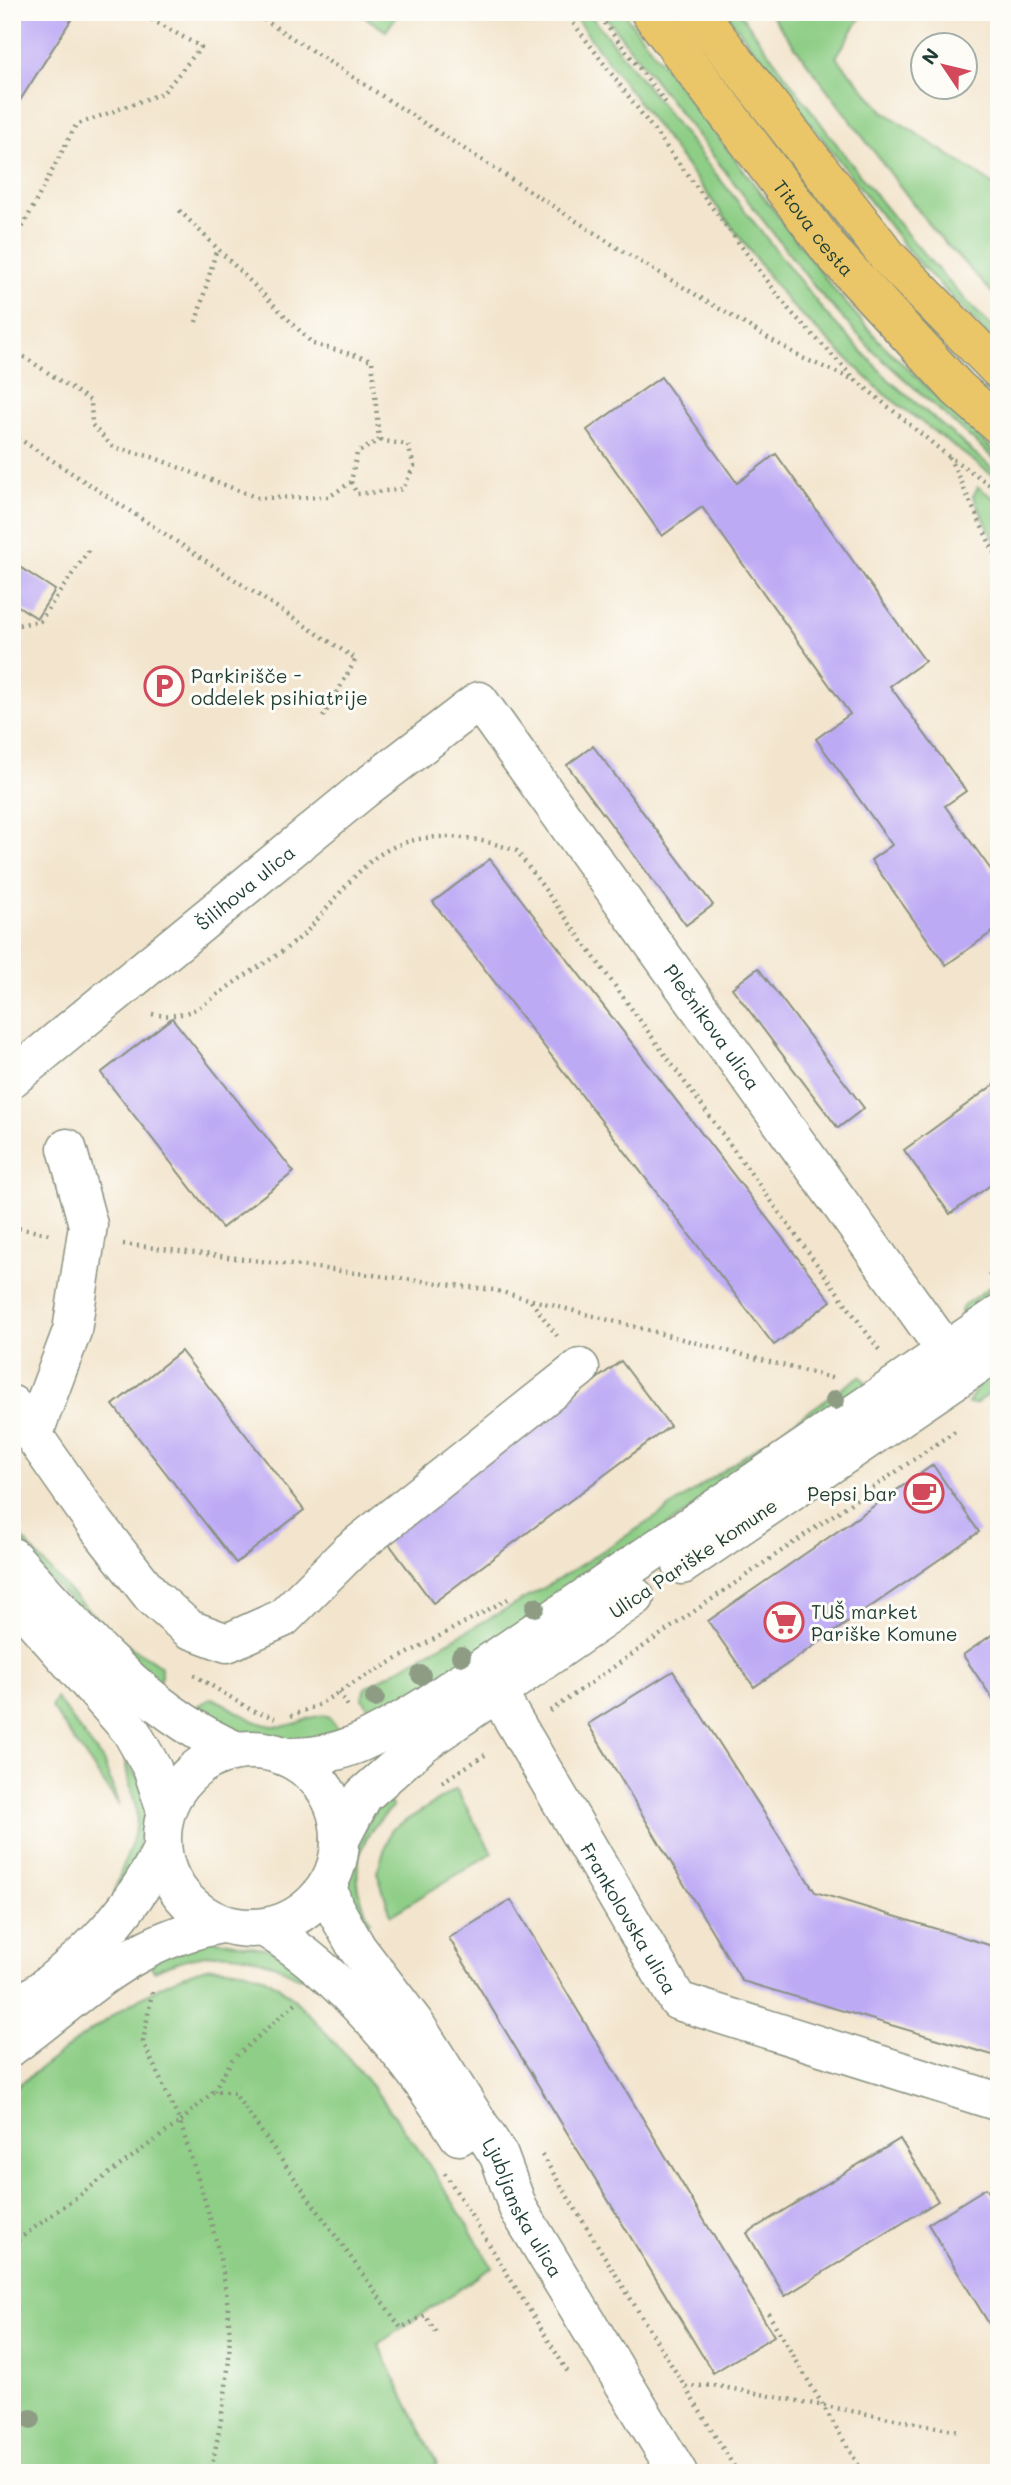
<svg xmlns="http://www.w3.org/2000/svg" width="1011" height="2485" viewBox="0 0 1011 2485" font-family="Mali,sans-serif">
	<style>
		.green { fill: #8ece86; stroke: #56865d; stroke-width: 2 }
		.building { fill: #bdaaf5 }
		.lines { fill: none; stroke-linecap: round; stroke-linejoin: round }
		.minor-casing { stroke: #899180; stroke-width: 41 }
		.major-casing { stroke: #899180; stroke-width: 41 }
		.path { stroke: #899180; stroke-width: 4.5; stroke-dasharray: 2 5; stroke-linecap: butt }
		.minor { stroke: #fff; stroke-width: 38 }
		.major { stroke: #ebc669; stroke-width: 38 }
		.tree { fill: #8e9c84 }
		.labels { text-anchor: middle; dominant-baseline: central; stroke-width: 6; stroke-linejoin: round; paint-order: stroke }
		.street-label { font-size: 19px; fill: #1f3d34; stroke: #fdfcf7 }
		.poi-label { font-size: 19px; fill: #1f3d34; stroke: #fdfcf7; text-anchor: start }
	</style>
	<rect width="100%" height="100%" fill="#fdfcf7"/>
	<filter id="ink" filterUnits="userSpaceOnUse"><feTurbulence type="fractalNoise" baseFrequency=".0143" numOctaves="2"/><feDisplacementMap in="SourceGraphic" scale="14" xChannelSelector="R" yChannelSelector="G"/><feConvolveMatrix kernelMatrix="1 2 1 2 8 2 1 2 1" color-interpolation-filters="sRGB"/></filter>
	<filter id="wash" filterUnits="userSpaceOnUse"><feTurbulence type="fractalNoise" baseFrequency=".00686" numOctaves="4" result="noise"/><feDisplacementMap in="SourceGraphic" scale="28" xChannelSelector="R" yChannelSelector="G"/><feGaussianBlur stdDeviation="1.57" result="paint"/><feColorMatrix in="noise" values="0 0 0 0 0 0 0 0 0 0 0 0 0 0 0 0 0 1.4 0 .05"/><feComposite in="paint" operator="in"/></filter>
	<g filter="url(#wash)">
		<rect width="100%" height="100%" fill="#f3e5cd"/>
		<g class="green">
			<path d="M358 12H399L386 31Z"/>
			<path d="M571 12H588L827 315 890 381 999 474V480L884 394 789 303Z"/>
			<path d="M602 12H623L836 292 881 343 999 456V463L873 351 817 290Z"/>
			<path d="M725 12H739C821 123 900 238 999 334V346L914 258Z"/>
			<path d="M769 12H864L836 57 884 112 999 188V300L933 230Z"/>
			<path d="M978 487 999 502V549L973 496Z"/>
			<path d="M999 1281V1302L969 1314 960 1313 964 1305Z"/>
			<path d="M999 1365V1387L975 1404H968L980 1381Z"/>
			<path d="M860 1376 871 1388 377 1722 362 1697 365 1688 549 1585 659 1515Z"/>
			<path d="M12 1527C47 1567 81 1607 121 1640 133 1651 150 1656 161 1667V1679L154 1686 12 1541Z"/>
			<path d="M56 1698 103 1761 119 1805 51 1707Z"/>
			<path d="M212 1698C237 1708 255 1729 284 1726 299 1725 314 1713 328 1716L345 1737 301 1746 221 1729 187 1712Z"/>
			<path d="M126 1761 146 1790 145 1812 134 1868 115 1894C114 1884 134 1844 136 1826 140 1803 125 1783 126 1761Z"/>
			<path d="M456 1789 492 1853 391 1915 377 1872 391 1830Z"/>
			<path d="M385 1796 393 1807C354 1839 348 1877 370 1921L359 1929 346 1891 349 1854Z"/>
			<path d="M210 1939 269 1949 306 1970 299 1978C246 1947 209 1947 154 1971L147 1959Z"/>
			<path d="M211 1967C229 1968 246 1969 263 1977 288 1989 307 2013 326 2033 392 2104 444 2184 492 2267L378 2344 437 2464 425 2473H12V2090C66 2050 147 1981 211 1967Z"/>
		</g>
		<g id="blocks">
			<g class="building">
				<path d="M12 12H76L12 113Z"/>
				<path d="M661 377 737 483 776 454 925 661 890 686 966 791 945 806 999 881V927L946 965 871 860 892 845 816 739 850 714 702 507 662 536 587 430Z"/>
				<path d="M12 562 55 590 37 618 12 602Z"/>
				<path d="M593 746 713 905 686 925 567 765Z"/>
				<path d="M490 859 831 1301 774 1345 433 902Z"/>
				<path d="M758 968 864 1108 838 1128 732 988Z"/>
				<path d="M172 1018 294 1172 222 1228 101 1073Z"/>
				<path d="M999 1081V1179L950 1214 904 1150Z"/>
				<path d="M181 1351 304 1510 236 1563 113 1405Z"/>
				<path d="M621 1361 670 1426 433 1603 384 1537Z"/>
				<path d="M933 1465 979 1532 754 1687 708 1621Z"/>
				<path d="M999 1630V1708L963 1655Z"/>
				<path d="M673 1671 815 1892 999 1948V2057L742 1981 588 1724Z"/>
				<path d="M511 1900 774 2336 713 2373 449 1938Z"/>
				<path d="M900 2139 938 2201 785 2296 747 2233Z"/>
				<path d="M986 2188 999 2208V2340L928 2224Z"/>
			</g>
		</g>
	</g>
	<g filter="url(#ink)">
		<use href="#blocks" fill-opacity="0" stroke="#899180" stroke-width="2"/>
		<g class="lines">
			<g class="minor-casing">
				<g id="minor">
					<path id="s1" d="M12 1078 363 790 479 701 946 1351"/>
					<path d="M12 1405 94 1522 152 1596 189 1629 227 1643 283 1618 350 1551 580 1368"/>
					<path d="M33 1435 72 1331 88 1225 67 1148"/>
					<path d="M12 1557C80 1630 144 1711 237 1751"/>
					<path d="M682 1565 999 1350"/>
					<path d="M12 1596 131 1731 152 1768 166 1811"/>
					<path id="s2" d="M497 1692 678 2001 999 2102"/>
					<circle cx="251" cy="1839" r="89"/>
					<path d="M286 1757C344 1759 381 1733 429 1704L999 1315"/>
					<path d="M340 1840 363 1796 422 1744 635 1597"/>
					<path id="s3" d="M327 1886 334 1907 357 1948 415 2024 499 2156 518 2208 678 2473"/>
					<path d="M265 1928C346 1977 408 2057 459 2136"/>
					<path d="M12 2012C78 1964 126 1923 162 1849"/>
					<path d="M12 2046C84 1993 130 1941 221 1924"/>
				</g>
			</g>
			<g class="major-casing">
				<g id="major">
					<path id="s4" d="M650 12 831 251 958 389 999 425"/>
					<path d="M697 12 889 258 999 370"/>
				</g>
			</g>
			<g class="path">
				<path d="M252 12 621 250 800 357 857 381"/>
				<path d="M565 12 790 311 857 381 948 456 999 491"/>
				<path d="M596 12 666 103"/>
				<path d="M12 236 22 228 76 125 163 93 201 47 138 12"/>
				<path d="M196 322 217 248"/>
				<path d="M12 349 91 401 92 425 113 447 152 457 258 498 329 497 351 482 357 453 379 440 372 360 313 344 178 209"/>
				<path d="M12 434 356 659 323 717"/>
				<path d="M949 457 999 563"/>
				<path d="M351 482 357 494 403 489 414 466 408 445 379 440"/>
				<path d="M12 626 40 621 91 547"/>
				<path d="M152 1014C186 1020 201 1007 228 987 253 969 285 953 306 932 328 909 346 882 371 861 412 827 470 834 517 851L880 1351"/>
				<path d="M12 1227 49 1234"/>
				<path d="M123 1244 494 1290 835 1379"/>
				<path d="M988 1276 999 1269"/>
				<path d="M531 1301 557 1336"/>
				<path d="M12 1510 19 1520"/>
				<path d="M194 1675 253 1711 275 1718"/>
				<path d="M339 1692 348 1707"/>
				<path d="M550 1711 955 1431"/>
				<path d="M291 1716 318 1705 362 1678 508 1599"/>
				<path d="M442 1782 488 1753"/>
				<path d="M152 1992 143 2042 180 2122 214 2091 234 2093 401 2328 425 2315 437 2334"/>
				<path d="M214 2091 232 2060 299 2000"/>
				<path d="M542 2155 738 2473"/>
				<path d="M445 2173 569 2374"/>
				<path d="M12 2244 180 2122C203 2196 234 2277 229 2357 226 2395 219 2435 210 2473"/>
				<path d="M768 2313 863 2473"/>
				<path d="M686 2387 712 2385 959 2431"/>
				<path d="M478 2473 484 2468 487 2473"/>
			</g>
			<use href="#minor" class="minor"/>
			<use href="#major" class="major"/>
		</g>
		<g class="tree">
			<circle cx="835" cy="1400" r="10"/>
			<circle cx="535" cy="1607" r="10"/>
			<circle cx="461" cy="1656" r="10"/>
			<circle cx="421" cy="1675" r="10"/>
			<circle cx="375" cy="1698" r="10"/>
			<circle cx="31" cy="2419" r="10"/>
		</g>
	</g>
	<defs>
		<g id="parking-ring" transform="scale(2.0125)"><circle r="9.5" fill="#fdfcf7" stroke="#d1495b" stroke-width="1.5"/><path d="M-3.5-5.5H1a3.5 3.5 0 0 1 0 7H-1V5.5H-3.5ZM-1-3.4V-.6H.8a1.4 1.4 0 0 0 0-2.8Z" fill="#d1495b"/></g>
		<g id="cafe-ring" transform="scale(2.0125)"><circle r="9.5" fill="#fdfcf7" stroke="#d1495b" stroke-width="1.5"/><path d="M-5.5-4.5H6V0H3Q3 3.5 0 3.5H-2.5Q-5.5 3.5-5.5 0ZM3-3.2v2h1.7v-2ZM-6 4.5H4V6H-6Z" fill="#d1495b"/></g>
		<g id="supermarket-ring" transform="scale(2.0125)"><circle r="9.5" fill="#fdfcf7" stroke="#d1495b" stroke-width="1.5"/><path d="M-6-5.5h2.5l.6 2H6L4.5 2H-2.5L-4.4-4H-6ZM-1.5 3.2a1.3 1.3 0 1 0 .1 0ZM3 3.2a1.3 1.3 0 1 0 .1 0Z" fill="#d1495b"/></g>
	</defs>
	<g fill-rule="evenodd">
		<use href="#parking-ring" x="164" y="686"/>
		<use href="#cafe-ring" x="924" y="1493"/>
		<use href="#supermarket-ring" x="784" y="1622"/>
	</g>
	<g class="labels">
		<g class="street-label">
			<text stroke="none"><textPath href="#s4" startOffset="271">Titova cesta</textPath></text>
			<text stroke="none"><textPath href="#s1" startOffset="301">Šilihova ulica</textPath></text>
			<text stroke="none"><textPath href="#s1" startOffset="1001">Plečnikova ulica</textPath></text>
			<text transform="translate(693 1558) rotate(-34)">Ulica Pariške komune</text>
			<text stroke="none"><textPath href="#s2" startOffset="262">Frankolovska ulica</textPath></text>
			<text stroke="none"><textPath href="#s3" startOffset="378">Ljubljanska ulica</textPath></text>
		</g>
		<g class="poi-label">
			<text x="191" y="675">Parkirišče -<tspan x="191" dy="22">oddelek psihiatrije</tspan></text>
			<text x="897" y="1493" text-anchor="end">Pepsi bar</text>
			<text x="811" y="1611">TUŠ market<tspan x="811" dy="22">Pariške Komune</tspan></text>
		</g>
	</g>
	<rect width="1011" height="2485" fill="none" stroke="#fdfcf7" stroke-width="42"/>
	<g transform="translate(944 66) rotate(305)"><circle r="33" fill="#fdfcf7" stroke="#a4b0a9" stroke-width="2"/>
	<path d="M0-5L12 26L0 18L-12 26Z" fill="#d1495b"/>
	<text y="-10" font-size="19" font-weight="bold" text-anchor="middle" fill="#1f3d34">N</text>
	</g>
</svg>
